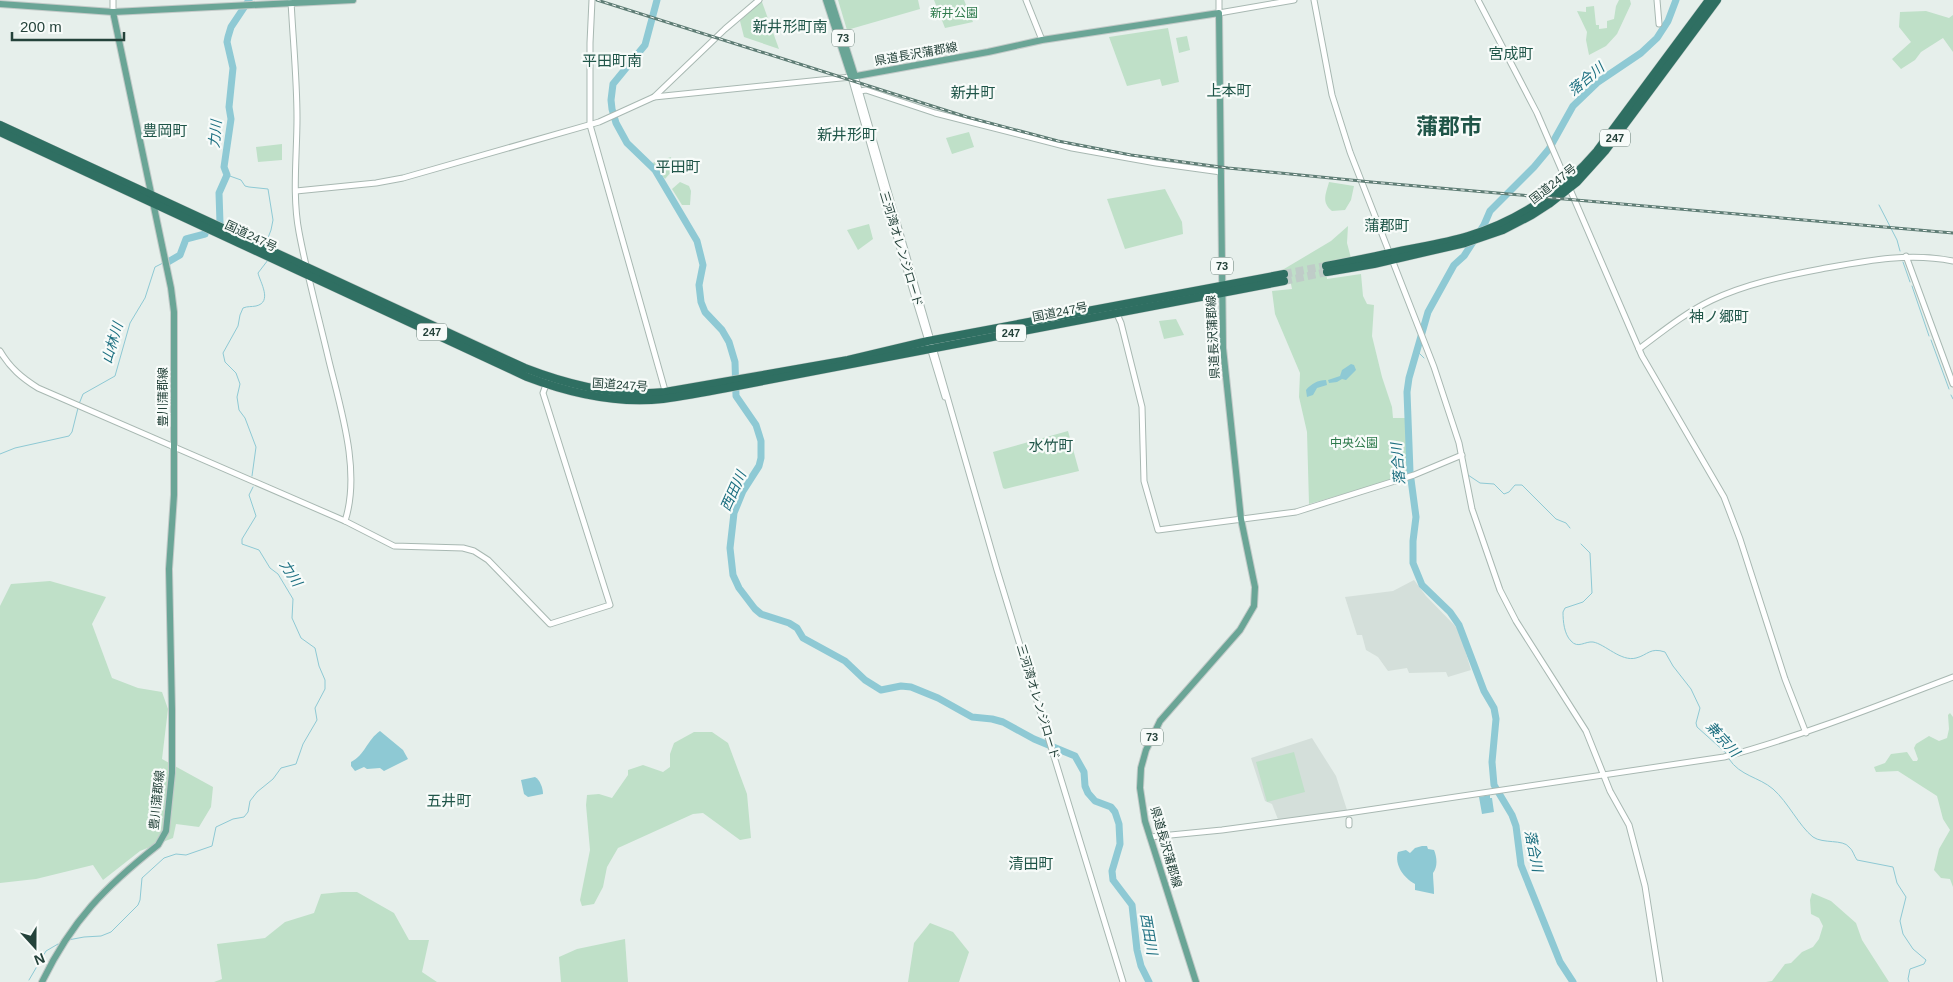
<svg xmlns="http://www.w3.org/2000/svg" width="1953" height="982" viewBox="0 0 1953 982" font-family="Arial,'Noto Sans JP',sans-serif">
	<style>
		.built { fill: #d4dfda }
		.green { fill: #bfe0c8 }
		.water { fill: #8ec9d4 }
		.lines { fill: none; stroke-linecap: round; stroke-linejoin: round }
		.stream { stroke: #8ec9d4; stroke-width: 1 }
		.river { stroke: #8ec9d4; stroke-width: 7 }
		.highway-tunnel { stroke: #bfccc8; stroke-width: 8; stroke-dasharray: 8 4; stroke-linecap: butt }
		.minor-casing { stroke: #a8b8b2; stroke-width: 7 }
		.major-casing { stroke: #c2cac8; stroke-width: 8 }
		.highway-casing { stroke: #c2cac8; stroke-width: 9 }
		.minor { stroke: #fff; stroke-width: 5 }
		.major { stroke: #6aa596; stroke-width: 6 }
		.highway { stroke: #2f6f62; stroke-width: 8 }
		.rail-casing { stroke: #5f7d75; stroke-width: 3 }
		.rail { stroke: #f7fbf9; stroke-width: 1; stroke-dasharray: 4; stroke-linecap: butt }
		.labels { text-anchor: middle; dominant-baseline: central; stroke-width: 4.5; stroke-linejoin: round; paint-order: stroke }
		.shield { fill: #f7fbf9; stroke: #637a73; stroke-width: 1 }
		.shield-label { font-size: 11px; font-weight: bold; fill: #24423a }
		.park-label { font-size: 12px; fill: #2d7a4b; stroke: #f7fbf9 }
		.street-label { font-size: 12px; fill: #24423a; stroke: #f7fbf9 }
		.water-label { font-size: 14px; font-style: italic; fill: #1c6f80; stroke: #f7fbf9 }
		.quarter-label { font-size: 15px; fill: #1f5548; stroke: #f7fbf9 }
		.town-label { font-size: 22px; font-weight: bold; fill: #1f5548; stroke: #f7fbf9 }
	</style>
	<rect width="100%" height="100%" fill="#e6efeb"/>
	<g class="built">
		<path d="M1414 580 1426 596 1459 630 1471 670 1448 677 1446 672 1409 673 1407 668 1388 671 1378 657 1366 650 1362 635H1357L1345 597 1393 591Z"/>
		<path d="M1312 738 1336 776 1348 813 1279 822 1272 804 1265 801 1251 758Z"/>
	</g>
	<g class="green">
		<path d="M838 0H918L920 9 847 30Z"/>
		<path d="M934 0H964L973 22 945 28Z"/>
		<path d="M1619 0H1630L1631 4 1617 34 1606 46 1589 55 1586 40 1587 32 1577 11 1586 12V7L1594 6 1596 25H1599V29L1607 28V21L1614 19 1616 6Z"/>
		<path d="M760 2H762L779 49 744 37 740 21Z"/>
		<path d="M1926 11 1949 18 1953 15V52L1943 38 1921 52 1915 60 1901 69 1892 59 1911 42 1899 27 1900 12Z"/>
		<path d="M1168 28 1179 82 1162 86 1160 79 1127 86 1109 37Z"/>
		<path d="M1187 36 1190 50 1179 53 1176 38Z"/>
		<path d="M969 132 974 147 952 154 946 138Z"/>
		<path d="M282 144V160L258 162 256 147Z"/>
		<path d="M671 157 672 171 665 179 652 163Z"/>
		<path d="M680 182 689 186 691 191 690 205H682L672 189Z"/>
		<path d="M1329 182 1354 186 1351 200 1345 210 1332 211C1321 202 1326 194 1329 182Z"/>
		<path d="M1165 189 1182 222 1183 234 1125 249 1107 199Z"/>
		<path d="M869 224 873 239 858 250 847 230Z"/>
		<path d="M1348 226 1347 243 1351 258 1325 263 1327 279 1361 274 1363 296 1367 304 1374 305 1372 336 1382 377 1392 407 1393 418H1405L1408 422 1409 475 1309 504 1307 432 1299 397 1300 373 1275 314 1272 291 1292 289 1288 270 1279 272 1331 241Z"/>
		<path d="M1176 319 1184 335 1164 339 1159 321Z"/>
		<path d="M1068 431 1079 471 1005 489 1003 488 993 452Z"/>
		<path d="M50 581 106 597 92 624 112 678 138 688 162 692 168 709 162 759 213 787 211 807 199 827 176 824 173 838 140 851 103 880 93 865 36 879 0 883V606L11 584Z"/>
		<path d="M1950 713 1953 717V887L1950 879 1941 878 1934 870 1939 849 1950 830 1943 819 1937 796 1898 771 1876 772 1874 767 1885 763 1891 754 1907 752 1913 761H1917L1918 759 1914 748 1916 744 1929 736 1939 741 1947 738 1949 729 1948 715Z"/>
		<path d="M694 732H712L728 743 747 794 751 838 740 840 703 813 693 814 618 848 607 867 603 887 594 904 582 906 580 900 590 850 586 805 587 795 599 794 612 798 628 775V770L643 765 663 772 670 767V754L674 743Z"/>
		<path d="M1294 752 1305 792 1267 802 1256 762Z"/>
		<path d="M342 892H357L394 913 409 940H429L422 972 437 982H214L222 979 217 944 265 938 285 922 314 913 321 894Z"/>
		<path d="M1812 893 1831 901 1856 923 1862 940 1889 982H1766L1772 981 1785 964 1791 963 1802 952 1813 947 1819 939 1823 926 1819 918 1811 914 1810 900Z"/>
		<path d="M930 923 953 932 969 952 959 982H908L914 943Z"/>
		<path d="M625 939 628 982H561L559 957 577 949Z"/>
	</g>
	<g class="water">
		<path d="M1351 364 1354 365 1356 370 1346 380 1342 379 1337 382 1329 383 1328 380 1340 376 1342 370Z"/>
		<path d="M1326 380 1327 385 1317 388 1313 395 1307 397 1306 390C1311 384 1318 380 1326 380Z"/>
		<path d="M380 731 403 750 408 759 384 771 380 768 367 769 364 767 355 771 351 766V762C365 755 367 740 380 731Z"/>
		<path d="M535 777C540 780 543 788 543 794L528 797 524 794 521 780Z"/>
		<path d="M1490 795V798H1492L1494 812 1482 814 1479 797Z"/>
		<path d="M1422 846H1427L1428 849 1434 850C1437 857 1438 867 1433 873 1433 880 1434 886 1434 894L1415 890V884C1404 878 1394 865 1398 852L1406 850 1410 853 1415 848Z"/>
	</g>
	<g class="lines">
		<g class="stream">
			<path d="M227 175 241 180 245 186 249 187 268 189 273 220 271 230 266 243"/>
			<path d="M1879 205 1897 240 1900 251"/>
			<path d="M1903 262 1910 282"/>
			<path d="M1912 286 1929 336"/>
			<path d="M1931 340 1949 389"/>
			<path d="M1416 350 1424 358"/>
			<path d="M1951 395 1953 399"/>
			<path d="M79 404 83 394 115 376 130 323 145 298 155 267 163 263"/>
			<path d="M0 454 15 448 69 436 72 432 78 408"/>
			<path d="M1468 475 1480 483 1494 484 1504 494 1509 492 1515 485H1522L1556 519 1566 523 1570 528"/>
			<path d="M252 476 256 447 245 418 239 410 237 397 240 384 236 373 225 362 223 353 238 326 240 315 243 308C248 306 251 307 256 306 273 302 260 282 258 273L268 260"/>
			<path d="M1581 544 1590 553 1592 593 1583 602 1565 608 1563 612C1563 621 1564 634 1571 641 1578 649 1585 641 1593 642 1605 644 1621 662 1636 658 1648 655 1650 647 1665 652L1673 666 1691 689 1700 708 1696 723 1697 727 1726 753"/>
			<path d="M1729 759C1740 776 1759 777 1773 789 1788 802 1799 826 1813 837 1823 844 1843 839 1849 847 1853 850 1854 856 1857 860L1893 867 1897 883 1906 897 1900 921 1903 934 1913 949 1926 960 1924 964 1910 969 1908 979 1909 982"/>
			<path d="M68 940 84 937 101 936 111 932 138 905 140 900 142 878 164 858 176 854 186 855 212 846 216 827 233 819 244 817 248 812 250 801 257 792 273 779 281 768 296 764 303 744 317 720 315 708 325 689V680L319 666 315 648 301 638 292 618 293 599 278 574 270 568 259 550 242 544V539L256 516 249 495 253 487"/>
			<path d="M29 980 46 951 58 944"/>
		</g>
		<g class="river">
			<path d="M657 0 645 45 613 84 611 100 612 109 616 123 627 143 655 170 697 241 703 265 699 285 701 302 705 312 722 330 729 342 735 362 736 396 756 425 761 441V458L759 466 743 491 734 513 730 548 733 575 739 588 755 609 761 614 789 623 797 628 803 638 845 661 865 680 881 690 901 686 911 687 938 698 972 717 992 719 1003 722 1034 739 1075 756 1084 772 1085 786 1088 793 1095 801 1111 807 1115 812 1119 824 1120 844 1112 871 1113 880 1132 905 1137 950 1141 966 1149 982"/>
			<path d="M220 223 219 193 227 175 224 167 231 119 229 107 233 68 227 42 228 37 231 27 249 0"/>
			<path d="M168 262 180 255 186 239 205 234"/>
			<path d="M1573 982 1560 962 1525 875 1521 865 1516 826 1512 815 1494 785 1492 762 1496 719 1494 708 1484 691 1459 625 1450 612 1422 585 1413 563V541L1416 517 1410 472 1407 392 1409 378 1428 312 1454 265 1464 256 1484 225 1490 211 1534 167 1549 149 1573 106 1598 82 1641 53 1657 38 1668 21 1676 0"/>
		</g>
		<g class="highway-tunnel">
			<path d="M1284 274 1326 266"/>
			<path d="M1284 281 1327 272"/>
		</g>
		<g class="minor-casing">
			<g id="minor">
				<path d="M592 0 590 43V125L666 394"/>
				<path d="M1026 0 1042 40"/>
				<path d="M1219 0V13L1294 0"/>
				<path d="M1314 0 1332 95 1350 152 1434 367 1459 443 1472 509 1500 590 1516 621 1586 731 1610 791 1629 825 1645 886 1660 982"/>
				<path d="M1478 0 1537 113 1642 356 1724 497 1740 539 1785 679 1806 733"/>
				<path d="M1657 0 1659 24"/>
				<path d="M291 1C293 40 297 79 297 118 297 156 292 195 299 232 307 275 319 318 329 361 341 410 361 472 345 521"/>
				<path d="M113 12V0"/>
				<path d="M855 76 997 570 1123 982"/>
				<path d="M860 91 866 90 935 113 1072 148 1156 163 1221 172"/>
				<path d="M654 97 851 77 895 232 945 397"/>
				<path d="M296 191 376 183 403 178 599 122 654 97 725 29 759 0"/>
				<path d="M1906 256 1953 384"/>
				<path d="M1116 312 1121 323 1142 407 1144 481 1158 530 1296 512 1414 475 1462 455"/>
				<path d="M1639 349C1663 331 1685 313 1712 300 1746 284 1784 276 1821 269 1865 261 1908 252 1953 261"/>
				<path d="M0 351C10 368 22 378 38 388L345 521 394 546 463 548 474 551 488 560 550 624 610 605 543 393 547 382"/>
				<path d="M1349 820V825"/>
				<path d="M1150 837 1222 830 1348 813 1724 757C1802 736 1877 706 1953 677"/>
			</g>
		</g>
		<g class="major-casing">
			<g id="major">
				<path d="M826 0 851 77 988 52 1042 40 1219 13 1223 348 1241 519 1255 587 1254 606 1240 630 1160 721 1146 750 1141 768 1140 788 1145 821 1196 982"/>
				<path d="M831 0 855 76"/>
				<path d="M0 4 113 12 353 0"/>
				<path d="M42 982C72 920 105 887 158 845L166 831 172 773V710L169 569 174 495V312L171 288 113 12"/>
			</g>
		</g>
		<g class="highway-casing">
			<g id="highway">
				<path d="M0 125 525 368C569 385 618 397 665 392L848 360 928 341 1284 274"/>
				<path d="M0 132 527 377C569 393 617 404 663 399 684 396 706 392 727 388L1284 281"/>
				<path d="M1326 266C1347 262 1368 258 1390 253 1416 247 1442 244 1468 236 1518 221 1563 191 1597 151L1709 0"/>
				<path d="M1327 272 1374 264 1465 243 1503 230 1532 215 1549 204 1577 182 1605 151 1717 0"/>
			</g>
		</g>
		<use href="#minor" class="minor"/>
		<use href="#major" class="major"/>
		<use href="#highway" class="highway"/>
		<g class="rail-casing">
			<path id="rail" d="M597 0 967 117 1058 141 1131 155 1228 168 1371 182 1953 233"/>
		</g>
		<use href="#rail" class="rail"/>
	</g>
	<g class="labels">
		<g class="shield">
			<rect x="832" y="29.5" width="22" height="17" rx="4"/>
			<rect x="1600" y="129.5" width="30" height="17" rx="4"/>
			<rect x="1211" y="257.5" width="22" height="17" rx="4"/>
			<rect x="417" y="323.5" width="30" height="17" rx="4"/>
			<rect x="996" y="324.5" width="30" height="17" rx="4"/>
			<rect x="1141" y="728.5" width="22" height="17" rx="4"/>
		</g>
		<g class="shield-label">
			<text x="843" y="38">73</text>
			<text x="1615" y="138">247</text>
			<text x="1222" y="266">73</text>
			<text x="432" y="332">247</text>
			<text x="1011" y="333">247</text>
			<text x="1152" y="737">73</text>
		</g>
		<g class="park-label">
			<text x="954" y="13">新井公園</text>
			<text x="1354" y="443">中央公園</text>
		</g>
		<g class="street-label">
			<text transform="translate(916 54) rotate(-10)">県道長沢蒲郡線</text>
			<text transform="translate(1553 184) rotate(-38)">国道247号</text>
			<text transform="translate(251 236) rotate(25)">国道247号</text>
			<text transform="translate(901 249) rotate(73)">三河湾オレンジロード</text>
			<text transform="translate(1060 312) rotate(-11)">国道247号</text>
			<text transform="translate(1213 337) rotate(-93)">県道長沢蒲郡線</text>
			<text transform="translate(620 385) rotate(4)">国道247号</text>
			<text transform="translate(163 397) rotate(-90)">豊川蒲郡線</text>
			<text transform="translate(1038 702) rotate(73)">三河湾オレンジロード</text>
			<text transform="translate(157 800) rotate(-84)">豊川蒲郡線</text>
			<text transform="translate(1166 847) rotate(74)">県道長沢蒲郡線</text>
		</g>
		<g class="water-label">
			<text transform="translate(1586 79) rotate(-40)">落合川</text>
			<text transform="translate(215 134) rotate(-85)">力川</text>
			<text transform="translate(112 343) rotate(-73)">山林川</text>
			<text transform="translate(1398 464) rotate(-95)">落合川</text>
			<text transform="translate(733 491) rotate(-66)">西田川</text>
			<text transform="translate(291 573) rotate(57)">力川</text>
			<text transform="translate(1723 739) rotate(48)">兼京川</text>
			<text transform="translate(1534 851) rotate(79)">落合川</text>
			<text transform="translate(1149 934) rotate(80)">西田川</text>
		</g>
		<g class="quarter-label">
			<text x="790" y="26">新井形町南</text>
			<text x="1511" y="53">宮成町</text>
			<text x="612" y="60">平田町南</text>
			<text x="1229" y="90">上本町</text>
			<text x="973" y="92">新井町</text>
			<text x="165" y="130">豊岡町</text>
			<text x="847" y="134">新井形町</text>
			<text x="678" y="166">平田町</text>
			<text x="1387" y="225">蒲郡町</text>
			<text x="1719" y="316">神ノ郷町</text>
			<text x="1051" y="445">水竹町</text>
			<text x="449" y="800">五井町</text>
			<text x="1031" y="863">清田町</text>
		</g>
		<g class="town-label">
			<text x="1449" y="126">蒲郡市</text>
		</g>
	</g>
	<g transform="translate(35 947) rotate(159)" stroke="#f7fbf9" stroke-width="4" paint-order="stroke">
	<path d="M0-4L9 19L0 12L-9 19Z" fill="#24423a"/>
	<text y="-8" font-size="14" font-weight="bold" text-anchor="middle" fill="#24423a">N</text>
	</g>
	<path d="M12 32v8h112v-8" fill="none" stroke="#24423a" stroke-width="2.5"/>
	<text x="20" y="32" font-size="15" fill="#24423a" stroke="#f7fbf9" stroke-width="4" paint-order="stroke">200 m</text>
</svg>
